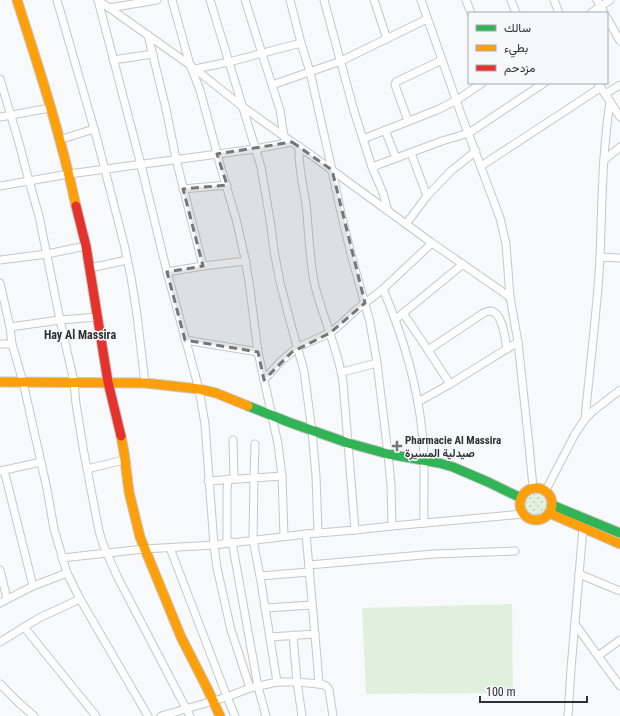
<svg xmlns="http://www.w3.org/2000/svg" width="620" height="716" viewBox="0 0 620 716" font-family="'Roboto Condensed',Vazirmatn,sans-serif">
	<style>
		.grass { fill: url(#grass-dots) }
		.green { fill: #dff1dc }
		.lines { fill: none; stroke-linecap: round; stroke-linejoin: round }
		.street-casing { stroke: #c6c7c8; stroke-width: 9 }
		.fast-casing { stroke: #c6c7c8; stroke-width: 11 }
		.slow-casing { stroke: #c6c7c8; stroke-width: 11 }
		.jam-casing { stroke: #c6c7c8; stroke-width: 11 }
		.street { stroke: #fefefe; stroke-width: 7 }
		.fast { stroke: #30b455; stroke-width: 9 }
		.slow { stroke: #ff9f0a; stroke-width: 9 }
		.jam { stroke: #e5322d; stroke-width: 9 }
		.marked { fill: #767778; fill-opacity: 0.2; stroke: #767778; stroke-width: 3; stroke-dasharray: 8 5; stroke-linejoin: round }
		.poi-dot { fill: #767778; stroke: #f7f8fc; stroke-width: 1.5 }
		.labels { text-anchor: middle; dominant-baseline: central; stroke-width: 3; stroke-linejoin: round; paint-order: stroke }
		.poi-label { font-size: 11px; font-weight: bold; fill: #303132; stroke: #f7f8fc; text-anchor: start }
		.neighbourhood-label { font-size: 12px; font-weight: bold; fill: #303132; stroke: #f7f8fc }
	</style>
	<defs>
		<pattern id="grass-dots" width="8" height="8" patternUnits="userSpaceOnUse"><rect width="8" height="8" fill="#dff1dc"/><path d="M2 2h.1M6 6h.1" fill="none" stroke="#c0cfbd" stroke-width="1.8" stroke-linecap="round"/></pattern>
	</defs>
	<rect width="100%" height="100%" fill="#f8f9fb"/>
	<circle class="grass" cx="536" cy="504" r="11"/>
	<path class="green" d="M512 604 513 693 366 694 362 608Z"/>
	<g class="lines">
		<g class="street-casing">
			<g id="street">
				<path d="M57 0 97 139 124 244 131 277 137 315 145 383"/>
				<path d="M98 0 141 165 167 272 199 389 205 424 214 545 217 568 231 630 250 688"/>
				<path d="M98 0 190 65 243 107 292 142"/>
				<path d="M172 0 190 65 200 90 221 168 236 219 244 254 249 282 258 352 278 444 282 476 284 536"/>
				<path d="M210 0 261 167 271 226 274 251 280 282 290 321 304 371 312 431 316 476 318 533"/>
				<path d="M245 0 272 85 280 110 284 137"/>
				<path d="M290 0 301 43 310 72 332 170 341 213 352 258 370 322 377 363 388 454 391 485 392 526"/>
				<path d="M324 0 354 111 372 167 383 193 388 211"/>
				<path d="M374 0 387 39"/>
				<path d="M421 0 461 114 500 218 506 244 510 297 518 342 529 445 533 487"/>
				<path d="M466 0 471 13"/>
				<path d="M511 0 516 13"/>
				<path d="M554 0 559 13"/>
				<path d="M597 0 604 13"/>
				<path d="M109 8 157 0"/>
				<path d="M591 13 610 0"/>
				<path d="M607 18 620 41"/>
				<path d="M148 35 166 109 176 159 203 266"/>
				<path d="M113 60 153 54"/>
				<path d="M195 69 229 62 301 43"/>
				<path d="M0 79 19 143 29 181 39 216 60 320 74 382 76 404 84 453 99 531 103 544 117 576 190 716"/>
				<path d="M598 83 620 117"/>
				<path d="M272 85 341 61 427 19"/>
				<path d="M605 94 620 85"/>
				<path d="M0 117 50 108"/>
				<path d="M408 121 395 85 396 82 442 60"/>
				<path d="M385 130 396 158"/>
				<path d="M363 139 437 110 457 100 482 83"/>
				<path d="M59 140 94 129"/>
				<path d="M299 146C298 166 303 185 306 204 309 231 309 259 315 286 323 318 338 349 343 382L355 530"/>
				<path d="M411 153 427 196"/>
				<path d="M604 160 620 147"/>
				<path d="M481 166 600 88"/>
				<path d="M372 167 442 141 469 133 544 83"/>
				<path d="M0 186 69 174 255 149 292 142 314 157 432 243 510 297"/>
				<path d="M183 189 227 185"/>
				<path d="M406 224 427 196 451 171 476 151"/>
				<path d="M600 257 620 258"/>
				<path d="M0 260 47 254 86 246"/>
				<path d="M90 268 127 260"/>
				<path d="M167 272 203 266 246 261"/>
				<path d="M0 283 10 327 12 344 23 382 47 489 54 529 67 573 80 599 148 716"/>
				<path d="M383 289C402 334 417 382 422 431 426 461 423 492 424 523"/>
				<path d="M403 313 428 350 450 384"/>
				<path d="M396 319 463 264"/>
				<path d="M10 327 60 320 98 317"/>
				<path d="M185 340 258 352"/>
				<path d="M0 344H12"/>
				<path d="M428 350 482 314C485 312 488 311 491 311 503 313 505 339 507 349"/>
				<path d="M342 372 377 363"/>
				<path d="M264 380 280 362 298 347 330 333 342 323 356 310 383 289 432 243"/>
				<path d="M418 402 450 384 518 342"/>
				<path d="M585 419C590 365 597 312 600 258 602 206 602 154 610 102"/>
				<path d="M233 440 234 479"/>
				<path d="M87 469 124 460"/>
				<path d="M4 470 33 586"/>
				<path d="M0 471 41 462"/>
				<path d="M208 481 254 478 255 444"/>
				<path d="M546 490 575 434 585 419 593 411 620 390"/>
				<path d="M306 534 317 658 319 684"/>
				<path d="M232 542 258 687 266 716"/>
				<path d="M227 543V491L228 479"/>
				<path d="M170 548 227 697 235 716"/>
				<path d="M62 558 144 549 214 545 306 534 355 530 392 526 523 514"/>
				<path d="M309 565 434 554 515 551"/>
				<path d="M0 570 7 599"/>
				<path d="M579 574 620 591"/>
				<path d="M260 576 309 572"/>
				<path d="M0 603 33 586 67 573"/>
				<path d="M265 608 312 605"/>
				<path d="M575 624 598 656 620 686"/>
				<path d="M24 627 96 716"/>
				<path d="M293 635 297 682 302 716"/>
				<path d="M270 637 315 634"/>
				<path d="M0 642 39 618 80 599"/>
				<path d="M598 656 620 640"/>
				<path d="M277 682 260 576 253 540 254 478 282 476"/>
				<path d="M0 684 19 703 34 716"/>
				<path d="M161 716 227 697 250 688 277 682H297L319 684C324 685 327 685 329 690L333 716"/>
				<path d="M568 716 571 669 583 528"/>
			</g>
		</g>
		<g class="fast-casing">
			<g id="fast">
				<path d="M248 406 291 423 348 443 388 454 439 463 453 467 488 482 521 498"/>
				<path d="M552 505 620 533"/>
			</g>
		</g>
		<g class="slow-casing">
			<g id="slow">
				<path d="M17 0C39 68 61 136 76 206"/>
				<path d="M0 382 145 383 199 389 216 393 248 406"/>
				<path d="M121 436 124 452 129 492 140 537 181 637 207 688 220 716"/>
				<circle cx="536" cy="504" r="16"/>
				<path d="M549 513 620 544"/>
			</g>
		</g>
		<g class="jam-casing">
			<path id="jam" d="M76 206 86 246 108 382 121 436"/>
		</g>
		<use href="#street" class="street"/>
		<use href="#fast" class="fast"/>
		<use href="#slow" class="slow"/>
		<use href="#jam" class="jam"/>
	</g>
	<path class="marked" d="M292 142 332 170 365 303 330 333 292 352 264 380 258 352 185 340 167 272 203 266 183 189 227 185 217 154Z"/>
	<path class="poi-dot" d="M395 440h4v4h4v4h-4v4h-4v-4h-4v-4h4z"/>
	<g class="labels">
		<g class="poi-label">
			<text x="405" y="440">Pharmacie Al Massira<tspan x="405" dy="13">صيدلية المسيرة</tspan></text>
		</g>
		<g class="neighbourhood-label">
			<text x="80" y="335">Hay Al Massira</text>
		</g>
	</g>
	<rect x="468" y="12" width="140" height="72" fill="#f7f8fc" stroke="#a7a8ab"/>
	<rect x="476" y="25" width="20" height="6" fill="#30b455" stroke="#a7a8ab"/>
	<text x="504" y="32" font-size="12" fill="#303132">سالك</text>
	<rect x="476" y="45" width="20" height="6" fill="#ff9f0a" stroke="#a7a8ab"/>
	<text x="504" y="52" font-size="12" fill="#303132">بطيء</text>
	<rect x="476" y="65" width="20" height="6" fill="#e5322d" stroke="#a7a8ab"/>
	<text x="504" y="72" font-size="12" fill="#303132">مزدحم</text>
	<path d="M480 696v6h107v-6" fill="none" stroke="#303132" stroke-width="2"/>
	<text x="486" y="696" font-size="12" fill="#303132" stroke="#f7f8fc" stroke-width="3" paint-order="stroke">100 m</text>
</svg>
